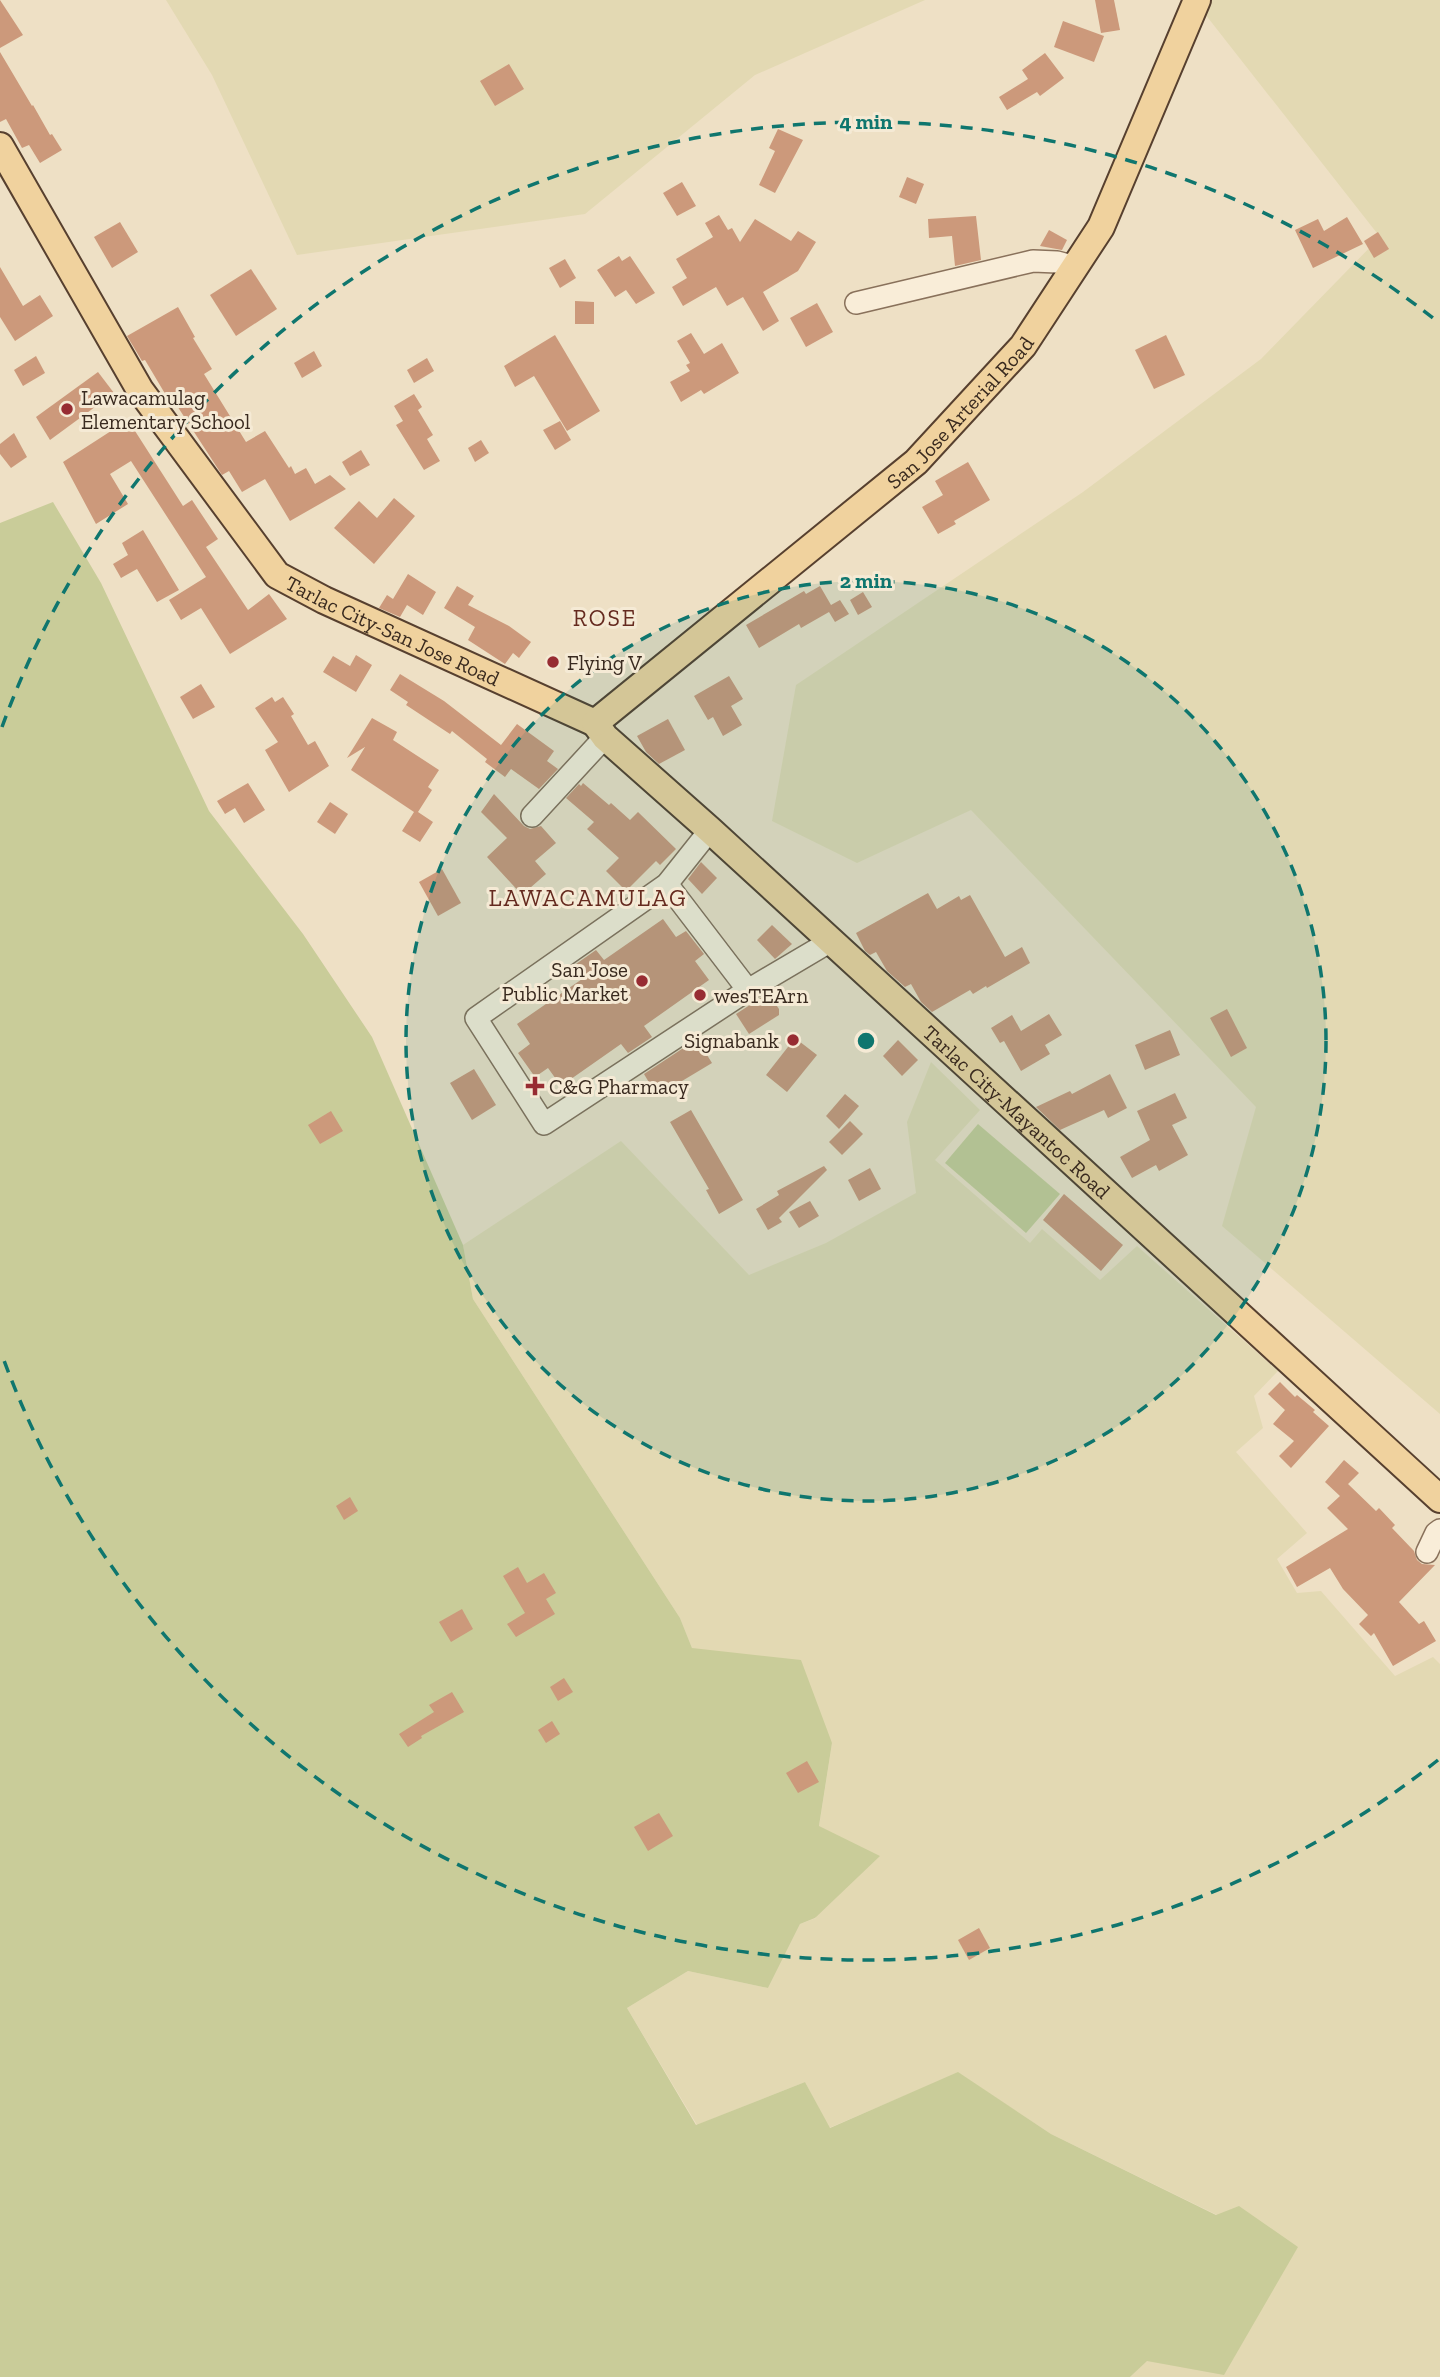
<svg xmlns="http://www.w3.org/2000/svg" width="1440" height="2377" viewBox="0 0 1440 2377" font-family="'Zilla Slab',serif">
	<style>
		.farmland { fill: #e3d9b3 }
		.green { fill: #c9cc99 }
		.building { fill: #cc997b }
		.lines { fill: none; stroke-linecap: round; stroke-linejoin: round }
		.minor-casing { stroke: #89715b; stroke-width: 24 }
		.major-casing { stroke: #57402f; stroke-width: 30 }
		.minor { stroke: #f9edd8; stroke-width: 21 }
		.major { stroke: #f0d29e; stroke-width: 26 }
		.ring { fill: none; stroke: #0f766e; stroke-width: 3.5; stroke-dasharray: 12 9 }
		.poi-dot { fill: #972c32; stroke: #f5ead5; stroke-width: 2.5 }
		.labels { text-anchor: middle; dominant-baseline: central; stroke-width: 6; stroke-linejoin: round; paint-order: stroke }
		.poi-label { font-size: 21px; fill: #392a1f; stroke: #f5ead5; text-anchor: start }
		.street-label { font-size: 21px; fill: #392a1f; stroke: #f5ead5 }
		.neighbourhood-label { font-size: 23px; letter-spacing: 2px; fill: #652a1f; stroke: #f5ead5 }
		.quarter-label { font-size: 24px; letter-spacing: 2px; fill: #652a1f; stroke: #f5ead5 }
		.centre { fill: #0f766e; stroke: #f5ead5; stroke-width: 3.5 }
		.ring-label { font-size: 21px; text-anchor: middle; font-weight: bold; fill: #0f766e; stroke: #f5ead5; stroke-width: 6; stroke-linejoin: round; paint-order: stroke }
	</style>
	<rect width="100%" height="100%" fill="#eee0c5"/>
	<g class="farmland">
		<path d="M166 0H925L755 75 585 214 297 255 212 75Z"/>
		<path d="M1194 0H1440V1414L1222 1226 1256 1107 971 810 857 863 772 821 796 685 1083 492 1261 359 1380 237Z"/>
		<path d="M931 1062 980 1110 935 1160 1030 1243 1042 1229 1100 1280 1137 1246 1278 1371 1254 1396 1263 1428 1236 1452 1307 1533 1277 1559 1297 1593 1321 1591 1395 1676 1433 1657 1440 1664V2377H1130L1146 2361 1217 2215 1051 2134 958 2073 829 2128 805 2082 697 2125 627 2008 688 1971 768 1988 800 1924 816 1918 819 1827 832 1743 692 1648 680 1618 473 1299 463 1245 621 1141 749 1275 826 1243 916 1193 907 1122Z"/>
	</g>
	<g class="green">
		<path d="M53 502 101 583 209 811 303 934 372 1037 463 1245 473 1299 680 1618 692 1648 801 1660 832 1743 819 1826 880 1856 815 1918 800 1924 768 1988 688 1971 627 2008 696 2125 805 2082 830 2128 958 2072 1051 2134 1216 2215 1239 2206 1298 2247 1224 2375 1147 2361 1130 2377H0V523Z"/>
		<path d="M978 1124 1060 1194 1026 1233 945 1163Z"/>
	</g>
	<g class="building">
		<path d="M0 0 23 35 0 48Z"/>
		<path d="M1095 0H1114L1120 30 1101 33Z"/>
		<path d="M1063 21 1104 36 1094 62 1054 47Z"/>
		<path d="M0 52 32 106 33 105 50 135 52 134 62 150 40 163 29 145 22 148 6 119 0 122Z"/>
		<path d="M1045 53 1064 78 1040 96 1037 92 1007 110 999 97 1028 79 1022 70Z"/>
		<path d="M509 64 524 89 495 106 480 81Z"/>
		<path d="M778 129 803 140 775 193 759 185 775 151 769 148Z"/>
		<path d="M907 177 924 184 916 204 899 197Z"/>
		<path d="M682 182 696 206 677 216 663 193Z"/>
		<path d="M719 215 728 230 732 228 740 242 755 219 791 241 798 231 816 242 798 271 763 292 779 321 763 331 743 297 727 306 716 287 683 306 672 287 687 278 676 259 713 237 705 223Z"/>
		<path d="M976 216 981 260 955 266 952 236 929 238 928 219Z"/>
		<path d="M1347 217 1363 244 1313 268 1295 230 1318 219 1324 231Z"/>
		<path d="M120 222 138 252 112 268 94 237Z"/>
		<path d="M1049 230 1067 240 1062 250 1040 246Z"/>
		<path d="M1378 232 1389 249 1374 258 1364 241Z"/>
		<path d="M619 256 622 261 630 256 655 293 636 304 626 290 615 297 597 270Z"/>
		<path d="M565 259 576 278 560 288 549 268Z"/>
		<path d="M0 267 23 306 40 295 53 316 15 341 0 317Z"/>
		<path d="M251 269 277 309 236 336 210 295Z"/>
		<path d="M575 301 594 302V324H575Z"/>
		<path d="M817 303 833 332 806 347 790 318Z"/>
		<path d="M178 307 195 337 193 338 212 369 204 374 246 442 265 431 289 468 291 466 295 474 306 468 315 484 330 475 346 489 290 521 265 479 242 492 229 471 222 475 170 395 167 397 145 360 142 361 127 336Z"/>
		<path d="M691 333 704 354 722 343 739 373 704 394 701 390 681 402 670 382 690 371 686 365 690 363 677 341Z"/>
		<path d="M555 335 600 411 567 431 534 376 515 387 504 366Z"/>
		<path d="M1166 335 1185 375 1154 389 1135 350Z"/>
		<path d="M314 351 322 366 302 378 294 363Z"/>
		<path d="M36 356 45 373 23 386 14 370Z"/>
		<path d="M427 358 434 371 414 383 407 370Z"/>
		<path d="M98 372 114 393 50 440 36 417Z"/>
		<path d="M414 394 422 407 418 410 433 435 427 439 440 461 424 470 396 425 403 421 394 406Z"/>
		<path d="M128 420 183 506 192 500 218 539 206 547 248 610 269 594 287 619 230 654 201 608 181 620 169 600 206 577 131 461 110 474 128 504 96 524 63 462Z"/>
		<path d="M560 421 571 440 555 450 543 430Z"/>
		<path d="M14 433 27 457 11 468 0 454V444Z"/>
		<path d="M481 440 489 453 475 462 468 448Z"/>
		<path d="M361 450 370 465 350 476 342 462Z"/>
		<path d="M968 462 990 500 954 521 956 524 938 534 922 507 943 495 935 481Z"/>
		<path d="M394 498 415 516 374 564 334 528 359 501 377 518Z"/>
		<path d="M143 530 179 590 157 602 137 569 121 578 113 564 128 555 122 543Z"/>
		<path d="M408 574 436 592 423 615 407 605 400 617 379 608 387 595 393 599Z"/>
		<path d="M457 586 474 596 468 605 509 626 531 642 519 658 513 653 505 664 468 640 475 627 444 608Z"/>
		<path d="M820 586 831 605 840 600 849 614 835 622 829 612 801 628 799 624 759 648 746 625 804 591 806 594Z"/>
		<path d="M863 592 872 607 858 615 850 600Z"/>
		<path d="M356 655 372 665 356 692 323 672 333 656 350 666Z"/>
		<path d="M400 674 444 701 501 745 517 724 554 751 547 761 558 769 539 789 511 769 505 777 485 762 487 759 452 731 450 734 406 705 408 702 390 690Z"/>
		<path d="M729 676 743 699 731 706 742 725 723 736 713 717 708 720 694 696Z"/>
		<path d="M201 684 215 707 193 719 180 697Z"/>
		<path d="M272 697 275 702 283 697 294 714 291 716 308 745 315 741 329 766 289 792 265 750 278 742 255 708Z"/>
		<path d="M372 718 397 732 393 740 439 770 428 787 432 790 418 812 433 822 420 842 402 831 414 812 351 770 365 747 347 758Z"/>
		<path d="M668 719 685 750 659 764 646 752 637 736Z"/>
		<path d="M248 783 265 810 244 823 235 808 225 814 217 801Z"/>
		<path d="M583 783 609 805 611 803 630 820 638 812 676 849 660 865 656 861 626 891 606 871 619 858 587 829 594 822 566 798 579 784 581 786Z"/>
		<path d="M494 794 524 826 530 829 541 826 556 843 535 861 546 874 522 895 487 857 507 838 481 812Z"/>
		<path d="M330 802 348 814 335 834 317 822Z"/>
		<path d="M701 862 717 878 702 894 688 879Z"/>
		<path d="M442 869 461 903 438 916 419 882Z"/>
		<path d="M928 893 937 909 959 896 961 900 970 895 1005 957 1022 947 1030 963 987 988 986 986 973 994 970 990 932 1012 921 1002 911 984 905 987 887 971 876 952 870 955 865 951 856 933Z"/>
		<path d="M663 919 676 937 686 931 704 954 695 961 709 980 644 1026 652 1037 628 1053 621 1044 561 1086 548 1068 535 1077 518 1053 530 1044 517 1024 585 977 576 964 596 950 604 960Z"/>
		<path d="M772 925 792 944 775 959 757 940Z"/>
		<path d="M768 993 779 1009V1015L749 1034 736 1014Z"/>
		<path d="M1227 1009 1247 1048 1231 1057 1210 1018Z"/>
		<path d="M1049 1014 1062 1035 1045 1045 1050 1054 1021 1071 1004 1041 1000 1043 991 1028 1012 1015 1021 1031Z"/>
		<path d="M1170 1030 1180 1055 1145 1070 1135 1045Z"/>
		<path d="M795 1038 817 1055 787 1092 766 1075Z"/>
		<path d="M697 1039 712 1063 657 1096 644 1074Z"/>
		<path d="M898 1040 918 1060 902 1076 883 1056Z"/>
		<path d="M474 1069 496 1105 472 1120 450 1083Z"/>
		<path d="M1110 1074 1127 1108 1108 1118 1104 1110 1060 1130 1036 1107 1070 1091 1072 1094Z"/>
		<path d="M1175 1093 1187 1118 1172 1125 1188 1155 1159 1171 1156 1165 1132 1178 1120 1157 1150 1140 1137 1111Z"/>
		<path d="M845 1094 859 1106 839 1129 826 1116Z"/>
		<path d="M691 1110 743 1200 719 1214 706 1190 709 1189 670 1122Z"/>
		<path d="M331 1111 343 1131 320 1144 308 1125Z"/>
		<path d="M850 1121 863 1134 842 1155 829 1142Z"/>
		<path d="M824 1166 827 1170 779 1218 782 1222 768 1230 756 1209 779 1195 777 1191Z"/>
		<path d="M870 1168 881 1189 859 1201 848 1180Z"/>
		<path d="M1064 1194 1123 1245 1101 1271 1043 1220Z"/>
		<path d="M810 1201 819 1216 799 1228 789 1212Z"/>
		<path d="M1280 1382 1295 1397 1297 1395 1315 1410 1313 1412 1329 1426 1291 1468 1279 1456 1294 1441 1273 1424 1285 1410 1268 1394Z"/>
		<path d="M1344 1460 1359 1473 1348 1484 1376 1511 1379 1508 1395 1525 1392 1528 1414 1551 1417 1560 1422 1564 1435 1565 1399 1602 1419 1624 1424 1621 1436 1641 1393 1666 1374 1633 1371 1636 1359 1624 1368 1615 1343 1589 1330 1568 1297 1587 1286 1567 1348 1529 1327 1508 1340 1496 1325 1482Z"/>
		<path d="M350 1497 358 1511 344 1520 336 1506Z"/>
		<path d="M518 1567 527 1583 544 1573 556 1593 546 1599 555 1614 516 1637 507 1624 525 1613 503 1576Z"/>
		<path d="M462 1609 473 1629 451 1642 439 1622Z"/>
		<path d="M564 1678 573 1692 558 1701 550 1687Z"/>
		<path d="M452 1692 464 1712 421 1736 422 1738 408 1747 399 1734 434 1712 429 1705Z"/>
		<path d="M552 1721 560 1734 546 1743 538 1730Z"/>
		<path d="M807 1761 819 1782 798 1793 786 1773Z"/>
		<path d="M659 1813 673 1836 648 1851 634 1827Z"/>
		<path d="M979 1928 990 1948 969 1960 958 1940Z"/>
	</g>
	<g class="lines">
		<g class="minor-casing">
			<g id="minor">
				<path d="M856 303 1033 261 1057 262 1076 267"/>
				<path d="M532 816 605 737"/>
				<path d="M710 830 667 884 476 1018 544 1124 748 990 831 941"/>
				<path d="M667 884 748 990"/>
				<path d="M1427 1552 1436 1533 1440 1530"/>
			</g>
		</g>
		<g class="major-casing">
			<g id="major">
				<path id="s1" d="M0 146 140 390 277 575 324 600 595 723"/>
				<path id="s2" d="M595 723 605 737 710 830 1440 1499"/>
				<path id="s3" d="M595 723 916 462 1023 346 1101 227 1197 0"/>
			</g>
		</g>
		<use href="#minor" class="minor"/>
		<use href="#major" class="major"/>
	</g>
	<circle cx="866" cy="1041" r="460" fill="#0f766e" fill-opacity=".12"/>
	<g class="ring">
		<circle cx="866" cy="1041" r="460"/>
		<path d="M1438 1760A919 919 0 0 1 2 1355M2 727A919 919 0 0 1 1438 322"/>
	</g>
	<g class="poi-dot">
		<circle cx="67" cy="409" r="7"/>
		<circle cx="553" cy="662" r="7"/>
		<circle cx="642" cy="981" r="7"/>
		<circle cx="700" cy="995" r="7"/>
		<circle cx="793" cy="1040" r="7"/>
		<path d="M531.5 1075.5h7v7h7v7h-7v7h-7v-7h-7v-7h7z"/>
	</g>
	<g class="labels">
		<g class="poi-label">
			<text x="81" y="397">Lawacamulag<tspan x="81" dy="24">Elementary School</tspan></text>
			<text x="567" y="662">Flying V</text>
			<text x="628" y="969" text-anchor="end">San Jose<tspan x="628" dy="24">Public Market</tspan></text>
			<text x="714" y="995">wesTEArn</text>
			<text x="779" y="1040" text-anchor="end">Signabank</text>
			<text x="549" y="1086">C&amp;G Pharmacy</text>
		</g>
		<g class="street-label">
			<text stroke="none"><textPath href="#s3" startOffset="480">San Jose Arterial Road</textPath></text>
			<text stroke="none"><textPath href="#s1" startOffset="640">Tarlac City-San Jose Road</textPath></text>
			<text stroke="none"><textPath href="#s2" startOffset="574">Tarlac City-Mayantoc Road</textPath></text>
		</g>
		<g class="neighbourhood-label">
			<text x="605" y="618">ROSE</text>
		</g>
		<g class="quarter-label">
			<text x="588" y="897">LAWACAMULAG</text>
		</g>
	</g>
	<circle cx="866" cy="1041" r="10" class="centre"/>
	<g class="ring-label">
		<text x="866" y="129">4 min</text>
		<text x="866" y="588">2 min</text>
	</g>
</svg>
